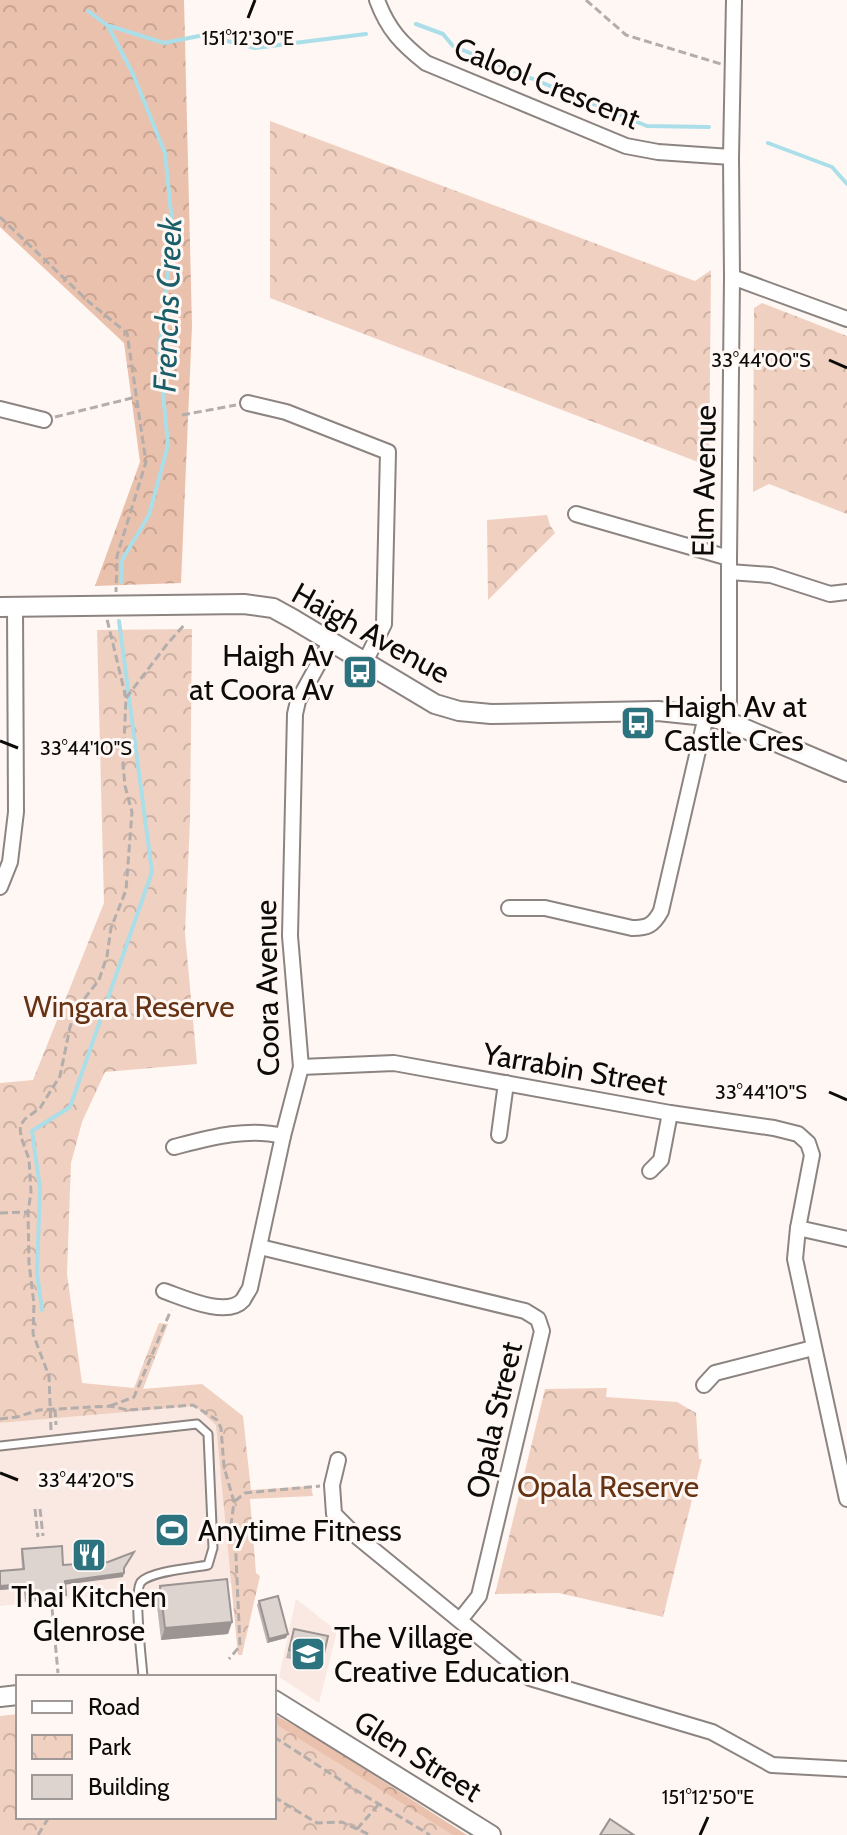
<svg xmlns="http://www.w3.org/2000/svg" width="847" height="1835" viewBox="0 0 847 1835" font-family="Cabin,sans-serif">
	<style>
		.built { fill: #fae9e2 }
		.forest { fill: url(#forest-crowns) }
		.park { fill: url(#park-crowns) }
		.garden { fill: #f0d1c1 }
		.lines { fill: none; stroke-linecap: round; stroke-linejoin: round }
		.stream { stroke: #aadee8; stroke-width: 4 }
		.service-casing { stroke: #8c8480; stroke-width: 11 }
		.minor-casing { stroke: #8c8480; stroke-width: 18 }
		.tertiary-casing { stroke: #8c8480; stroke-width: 22 }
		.path { stroke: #b3adab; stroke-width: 3; stroke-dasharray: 8 4; stroke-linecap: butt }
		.service { stroke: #fff; stroke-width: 7 }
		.minor { stroke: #fff; stroke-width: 14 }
		.tertiary { stroke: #fff; stroke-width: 18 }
		.wall { fill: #beb6b3 }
		.shaded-wall { fill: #9b9492 }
		.building { fill: #ddd4d0; stroke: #9b9492; stroke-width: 2 }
		.ticks { fill: none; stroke: #0d0b09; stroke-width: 3 }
		.labels { text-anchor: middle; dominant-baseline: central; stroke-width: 6; stroke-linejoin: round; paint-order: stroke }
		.street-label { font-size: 30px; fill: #0d0b09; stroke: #fff7f4 }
		.poi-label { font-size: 30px; fill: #0d0b09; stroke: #fff7f4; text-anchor: start }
		.park-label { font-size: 30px; fill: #663214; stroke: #fff7f4 }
		.water-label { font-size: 32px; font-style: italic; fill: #195e69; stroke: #fff7f4 }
		.ticks-label { font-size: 20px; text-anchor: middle; fill: #0d0b09; stroke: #fff7f4; stroke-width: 6; stroke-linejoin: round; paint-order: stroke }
	</style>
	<defs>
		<pattern id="forest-crowns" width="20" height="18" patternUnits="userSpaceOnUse" patternTransform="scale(2)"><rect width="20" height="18" fill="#eac1ac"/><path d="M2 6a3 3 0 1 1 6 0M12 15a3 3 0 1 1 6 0" fill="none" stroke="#c8a493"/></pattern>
		<pattern id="park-crowns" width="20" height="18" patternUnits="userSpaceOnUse" patternTransform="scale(2)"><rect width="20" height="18" fill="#f0d1c1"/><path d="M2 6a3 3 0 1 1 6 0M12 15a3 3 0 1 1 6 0" fill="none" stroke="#cdb2a4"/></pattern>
	</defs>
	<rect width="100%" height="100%" fill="#fff7f4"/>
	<g class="built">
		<path d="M195 1406 217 1425 231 1583 0 1606V1423Z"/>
		<path d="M296 1599 337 1631 319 1703 279 1677Z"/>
	</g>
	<g class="forest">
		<path d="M0 0H184L192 326 181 583 95 586 140 462 124 343 0 227Z"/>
		<path d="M274 1714 316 1738 467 1835H382L274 1786Z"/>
	</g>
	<g class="park">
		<path d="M270 121 695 281 711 270 709 476 698 462 270 298Z"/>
		<path d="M762 303 847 336V514L769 484 753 492 754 308Z"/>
		<path d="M547 515 550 525 555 533 488 600 487 520Z"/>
		<path d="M192 629 190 821 185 933 197 1064 105 1072 82 1122 71 1163 67 1274 82 1383 134 1388 159 1323 168 1324 143 1389 202 1384 243 1416 251 1490 311 1486 313 1496 250 1499 256 1573 260 1576 242 1655H238L216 1425 195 1406 0 1423V1083L33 1080 104 903 97 630Z"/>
		<path d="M607 1388 606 1397 677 1402 696 1413 699 1459H702L663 1617 559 1593 495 1594 545 1389Z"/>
		<path d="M18 1714V1817H274V1723L453 1835H0V1716Z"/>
	</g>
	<path class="garden" d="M62 1817H273L302 1835H50Z"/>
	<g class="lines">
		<g class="stream">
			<path d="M88 11 108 26 133 74 165 153 173 232 159 352 168 445 149 515 122 560 121 582"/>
			<path d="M416 24 443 34 453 46 647 126 709 127"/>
			<path d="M110 26 164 43 204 35 255 48 366 34"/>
			<path d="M768 143 832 167 847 184"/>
			<path d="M42 1310 37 1273 40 1188 32 1131 70 1107 152 872 119 621"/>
		</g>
		<g class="service-casing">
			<path id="service" d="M0 1446 197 1424 208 1434 213 1548 208 1565C193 1568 151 1571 141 1582 133 1592 142 1661 143 1677"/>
		</g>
		<g class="minor-casing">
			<g id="minor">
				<path d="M377 0C388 30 402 44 426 63L626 146 658 152 731 157"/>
				<path d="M732 277 847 319"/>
				<path d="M248 403 286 412 388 452 384 624 365 662"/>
				<path d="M0 409 44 420"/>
				<path d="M576 514 729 558"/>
				<path d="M729 572 771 575 830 594 847 592"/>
				<path d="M729 722V558L732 277 731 157 734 0"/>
				<path d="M0 887 10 862 16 812 15 607"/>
				<path d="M509 908H545L632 928C647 928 653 926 661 911L706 716"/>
				<path d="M301 1067 394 1063 670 1113 774 1128 798 1134 808 1143 812 1155 798 1228 795 1259 847 1499"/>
				<path d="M499 1135 506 1083"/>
				<path d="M174 1147C209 1138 247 1127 283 1136"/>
				<path d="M650 1171 661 1160 670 1113"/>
				<path d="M798 1228 847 1239"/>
				<path d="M260 1247 525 1311 538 1319 542 1331 479 1596 460 1620"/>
				<path d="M164 1291C184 1298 227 1318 243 1300 244 1298 249 1290 250 1288L283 1136 301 1067 290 936 295 714 298 701 331 641"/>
				<path d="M704 1385 715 1373 813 1348"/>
				<path d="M338 1460 332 1485 334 1514 354 1534 530 1678 712 1732 772 1765 847 1769"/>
			</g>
		</g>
		<g class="tertiary-casing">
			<g id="tertiary">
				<path d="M0 607 244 604 273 608 293 619 435 704 459 711 491 714 658 711 706 716 729 722 847 772"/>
				<path d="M0 1697 18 1695"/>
				<path d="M274 1700 491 1835"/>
			</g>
		</g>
		<g class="path">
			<path d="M586 0 626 35 721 64"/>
			<path d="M0 217 89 302 127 333 146 462 117 556 116 592"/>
			<path d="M182 415 236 405"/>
			<path d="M55 417 136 397"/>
			<path d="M126 698 168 643 186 623"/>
			<path d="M0 1213 28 1212"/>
			<path d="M110 1406 134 1397 171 1310"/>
			<path d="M55 1409 56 1425"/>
			<path d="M0 1419 17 1417 39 1410 110 1406 128 1410 193 1405 217 1420 221 1428 224 1467 234 1502 231 1525 235 1534 240 1646 229 1659"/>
			<path d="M51 1430 49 1376 33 1334 34 1304 29 1263 28 1212 31 1192 29 1159 21 1137 20 1126 25 1119 40 1108 60 1076 70 1027 77 1008 99 980 107 956 111 928 126 890 132 812 125 786 123 765 126 698 107 619"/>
			<path d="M235 1501 245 1493 320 1486"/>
			<path d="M35 1509 38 1537"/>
			<path d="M40 1509 43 1536"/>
			<path d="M51 1597 58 1673"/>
			<path d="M274 1737 359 1792 430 1835"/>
			<path d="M274 1797 317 1823 342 1822 370 1835"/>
			<path d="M357 1829 378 1805"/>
			<path d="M38 1835 49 1817"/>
		</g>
		<use href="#service" class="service"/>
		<use href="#minor" class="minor"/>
		<use href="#tertiary" class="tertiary"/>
	</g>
	<g class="wall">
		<path d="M22 1549 63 1565 108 1562 134 1552 124 1569 123 1577 65 1584 64 1599 25 1602 24 1588 0 1590V1571L22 1569 21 1553Z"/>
		<path d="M160 1586 232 1622 228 1634 161 1640 156 1597Z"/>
		<path d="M259 1601 286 1638 267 1643 257 1605Z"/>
		<path d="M294 1629 323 1658 320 1665 286 1658Z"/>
	</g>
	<g class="shaded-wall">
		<path d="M124 1573 123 1577 63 1585 65 1581Z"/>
		<path d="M25 1584 24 1588 0 1590V1586Z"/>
		<path d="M66 1595 64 1599 25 1602 26 1598Z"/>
		<path d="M232 1622 228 1634 161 1640 165 1628Z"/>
		<path d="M288 1634 286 1638 267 1643 269 1639Z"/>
	</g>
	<g class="building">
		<path d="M62 1546 63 1565 108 1562 134 1552 124 1568V1573L65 1581 66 1595 26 1598 25 1584 0 1586V1571L24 1569 22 1549Z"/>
		<path d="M227 1579 232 1622 165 1628 160 1586Z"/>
		<path d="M278 1596 288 1634 269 1639 259 1601Z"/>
		<path d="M294 1629 328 1636 323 1658 289 1650Z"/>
		<path d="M610 1819 634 1835H600Z"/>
	</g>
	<path class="ticks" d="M248 18 255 0M829 360 847 368M0 741 18 748M829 1092 847 1100M0 1473 18 1480M700 1835 708 1817"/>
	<defs>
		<g id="bus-square" transform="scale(1.8)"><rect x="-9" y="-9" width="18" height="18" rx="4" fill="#2c737f" stroke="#fff7f4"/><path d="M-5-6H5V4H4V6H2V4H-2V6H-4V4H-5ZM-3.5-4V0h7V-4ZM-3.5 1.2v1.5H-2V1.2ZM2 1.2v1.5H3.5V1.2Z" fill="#fff"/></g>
		<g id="stadium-square" transform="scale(1.8)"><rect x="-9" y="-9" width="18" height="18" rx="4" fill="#2c737f" stroke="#fff7f4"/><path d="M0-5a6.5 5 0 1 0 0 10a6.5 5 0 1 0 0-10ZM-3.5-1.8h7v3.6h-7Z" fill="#fff"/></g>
		<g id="restaurant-square" transform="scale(1.8)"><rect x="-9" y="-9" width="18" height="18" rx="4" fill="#2c737f" stroke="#fff7f4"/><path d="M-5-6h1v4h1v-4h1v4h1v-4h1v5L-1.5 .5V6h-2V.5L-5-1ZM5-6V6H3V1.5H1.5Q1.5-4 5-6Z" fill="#fff"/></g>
		<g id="school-square" transform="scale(1.8)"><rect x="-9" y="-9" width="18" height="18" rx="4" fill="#2c737f" stroke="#fff7f4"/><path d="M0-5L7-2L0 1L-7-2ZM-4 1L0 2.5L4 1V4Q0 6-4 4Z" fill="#fff"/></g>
	</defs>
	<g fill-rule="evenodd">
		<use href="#bus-square" x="360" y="672"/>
		<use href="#bus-square" x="638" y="723"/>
		<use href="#stadium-square" x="172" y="1530"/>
		<use href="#restaurant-square" x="89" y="1555"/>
		<use href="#school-square" x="308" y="1654"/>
	</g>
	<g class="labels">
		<g class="street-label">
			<text transform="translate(547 83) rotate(22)">Calool Crescent</text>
			<text transform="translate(704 481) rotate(-89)">Elm Avenue</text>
			<text transform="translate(371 633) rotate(29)">Haigh Avenue</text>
			<text transform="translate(267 988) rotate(-91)">Coora Avenue</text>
			<text transform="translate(575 1069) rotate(10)">Yarrabin Street</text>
			<text transform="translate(494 1420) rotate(-77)">Opala Street</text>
			<text transform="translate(418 1756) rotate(32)">Glen Street</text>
		</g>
		<g class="poi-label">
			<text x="334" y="655" text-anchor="end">Haigh Av<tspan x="334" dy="34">at Coora Av</tspan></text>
			<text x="664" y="706">Haigh Av at<tspan x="664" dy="34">Castle Cres</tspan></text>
			<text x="198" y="1530">Anytime Fitness</text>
			<text x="89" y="1596" text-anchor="middle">Thai Kitchen<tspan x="89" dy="34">Glenrose</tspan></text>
			<text x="334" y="1637">The Village<tspan x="334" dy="34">Creative Education</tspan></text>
		</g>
		<g class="park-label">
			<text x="129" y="1006">Wingara Reserve</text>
			<text x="608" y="1486">Opala Reserve</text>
		</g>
		<g class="water-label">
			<text transform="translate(167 305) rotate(-88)">Frenchs Creek</text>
		</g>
	</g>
	<g class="ticks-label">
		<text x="248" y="45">151°12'30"E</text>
		<text x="761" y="367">33°44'00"S</text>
		<text x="86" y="755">33°44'10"S</text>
		<text x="761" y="1099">33°44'10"S</text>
		<text x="86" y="1487">33°44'20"S</text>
		<text x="708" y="1804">151°12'50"E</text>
	</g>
	<rect x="16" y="1675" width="260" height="144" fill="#fff7f4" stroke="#9e9996" stroke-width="2"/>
	<rect x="32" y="1701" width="40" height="12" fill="#ffffff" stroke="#9e9996" stroke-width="2"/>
	<text x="88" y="1715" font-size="24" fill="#0d0b09">Road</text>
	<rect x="32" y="1735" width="40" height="24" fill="url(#park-crowns)" stroke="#9e9996" stroke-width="2"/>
	<text x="88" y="1755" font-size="24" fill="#0d0b09">Park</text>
	<rect x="32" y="1775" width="40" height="24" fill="#ddd4d0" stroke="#9e9996" stroke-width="2"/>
	<text x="88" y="1795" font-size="24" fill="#0d0b09">Building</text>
</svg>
